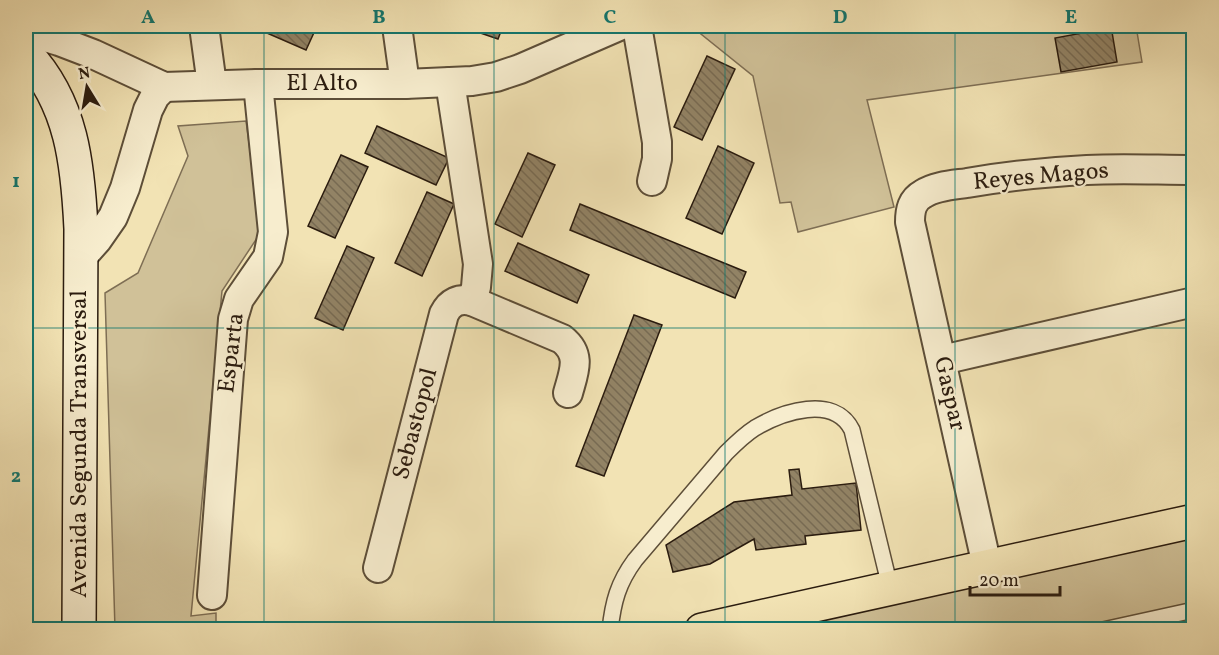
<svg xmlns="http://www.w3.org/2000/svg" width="1219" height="655" viewBox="0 0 1219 655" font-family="Vollkorn,serif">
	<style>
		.park { fill: #d0c198; stroke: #7e6e54; stroke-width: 1.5 }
		.building { fill: url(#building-back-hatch); stroke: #2b1c0f; stroke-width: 1.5 }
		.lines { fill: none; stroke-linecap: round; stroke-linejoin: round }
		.lane-casing { stroke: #5d4e38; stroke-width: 18 }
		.street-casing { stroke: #5d4e38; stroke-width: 32 }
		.secondary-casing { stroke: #2b1c0f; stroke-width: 36 }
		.primary-casing { stroke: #2b1c0f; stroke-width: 36 }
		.lane { stroke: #f7edce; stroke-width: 15 }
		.street { stroke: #f7edce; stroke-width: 28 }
		.secondary { stroke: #f7edce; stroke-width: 33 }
		.primary { stroke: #f2e3b4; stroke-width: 33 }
		.grid { fill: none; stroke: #0f766e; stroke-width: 1.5; stroke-opacity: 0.55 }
		.labels { text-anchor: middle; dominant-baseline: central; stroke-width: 4.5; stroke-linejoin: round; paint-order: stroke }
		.street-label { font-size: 24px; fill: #2b1c0f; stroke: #f7edce }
		.neatline { fill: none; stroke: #0f766e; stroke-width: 2 }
		.grid-label { font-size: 20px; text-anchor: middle; font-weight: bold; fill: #0f766e }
	</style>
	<defs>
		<pattern id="building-back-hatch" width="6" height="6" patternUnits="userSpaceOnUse" patternTransform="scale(1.5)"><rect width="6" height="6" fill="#928365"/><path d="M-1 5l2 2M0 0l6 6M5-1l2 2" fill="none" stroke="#776a52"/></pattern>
	</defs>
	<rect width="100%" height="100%" fill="#f2e3b4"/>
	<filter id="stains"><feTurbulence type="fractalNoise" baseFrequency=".00333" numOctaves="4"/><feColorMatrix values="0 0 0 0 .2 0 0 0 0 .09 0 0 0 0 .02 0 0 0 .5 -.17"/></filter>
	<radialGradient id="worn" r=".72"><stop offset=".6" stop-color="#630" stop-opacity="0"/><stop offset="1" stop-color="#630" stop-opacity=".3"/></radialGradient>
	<g class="park">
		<path d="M691 26H1136L1142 62 867 100 894 207 798 232 791 202 780 203 753 76Z"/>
		<path d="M246 121 261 232 222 291 191 616 216 613V629H115L105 293 138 273 188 156 178 126Z"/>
		<path d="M1193 537V629L757 630Z"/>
	</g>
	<g class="building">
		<path d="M136 26H157L154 33Z"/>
		<path d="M251 26H317L306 50Z"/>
		<path d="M460 26H503L498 39Z"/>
		<path d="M1087 26H1111L1117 62 1061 72 1055 38 1088 32Z"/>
		<path d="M707 56 735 69 702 140 674 127Z"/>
		<path d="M377 126 449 158 436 185 365 153Z"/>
		<path d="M718 146 754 163 722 234 686 218Z"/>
		<path d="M528 153 555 165 522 237 495 224Z"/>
		<path d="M341 155 368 167 335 238 308 226Z"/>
		<path d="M427 192 454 204 422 276 395 263Z"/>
		<path d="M580 204 746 272 735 298 570 230Z"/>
		<path d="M518 243 589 275 577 303 505 271Z"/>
		<path d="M347 246 374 258 343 330 315 318Z"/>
		<path d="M634 315 662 325 604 476 576 466Z"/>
		<path d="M799 469 802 489 856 483 861 530 805 536 806 544 756 550 754 539 710 564 673 572 666 545 734 502 792 495 789 470Z"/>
	</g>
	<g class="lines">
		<g class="lane-casing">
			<g id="lane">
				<path d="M610 630C613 602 618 583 635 560L726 453C735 444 744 435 755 428 782 412 834 394 852 430L890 587"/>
				<path d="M1103 630 1194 610"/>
			</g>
		</g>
		<g class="street-casing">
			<g id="street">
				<path d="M204 26 212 85"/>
				<path d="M397 26 405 84"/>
				<path d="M637 26 657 142V159L652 181"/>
				<path d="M26 31 59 41 93 54 164 87 258 84H405L472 81 496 77 520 69 619 26"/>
				<path d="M450 82 478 264 476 287 472 301"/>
				<path d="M81 258 97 240 113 217 125 188 148 110 155 96 164 87"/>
				<path d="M942 360 1194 302"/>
				<path d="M987 566 910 222C910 210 912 200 923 194 935 186 953 185 967 183 1007 176 1047 172 1087 170 1122 168 1158 170 1194 170"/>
				<path d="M378 568 444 314C450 302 459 298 472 301L562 339C582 355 574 371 568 393"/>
				<path d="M212 595 233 319 239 299 268 257 273 232 258 84"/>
			</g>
		</g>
		<g class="secondary-casing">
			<path id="secondary" d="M26 54C72 103 78 165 81 229L79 630"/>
		</g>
		<g class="primary-casing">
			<path id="primary" d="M702 630 1194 521"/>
		</g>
		<use href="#lane" class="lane"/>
		<use href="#street" class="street"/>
		<use href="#secondary" class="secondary"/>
		<use href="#primary" class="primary"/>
	</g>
	<path class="grid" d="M264 26V630M494 26V630M725 26V630M955 26V630M26 328H1194"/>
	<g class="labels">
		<g class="street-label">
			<text x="322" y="84">El Alto</text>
			<text transform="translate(1041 177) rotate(-5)">Reyes Magos</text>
			<text transform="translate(232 353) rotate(-83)">Esparta</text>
			<text transform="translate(949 394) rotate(77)">Gaspar</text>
			<text transform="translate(416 424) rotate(-75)">Sebastopol</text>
			<text transform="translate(80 444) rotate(-90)">Avenida Segunda Transversal</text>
		</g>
	</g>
	<rect width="1219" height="655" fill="none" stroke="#f2e3b4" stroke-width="66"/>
	<g transform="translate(87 87) rotate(349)" stroke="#f7edce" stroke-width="4.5" paint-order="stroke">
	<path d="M0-4.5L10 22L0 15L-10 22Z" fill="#2b1c0f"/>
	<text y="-9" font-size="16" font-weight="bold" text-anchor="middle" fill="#2b1c0f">N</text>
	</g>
	<path d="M970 586v9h90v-9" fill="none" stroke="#2b1c0f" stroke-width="3"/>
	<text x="979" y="586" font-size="18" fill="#2b1c0f" stroke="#f7edce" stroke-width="4.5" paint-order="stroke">20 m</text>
	<rect x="33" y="33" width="1153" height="589" class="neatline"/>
	<g class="grid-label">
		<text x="148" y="23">A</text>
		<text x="379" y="23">B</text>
		<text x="610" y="23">C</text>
		<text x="840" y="23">D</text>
		<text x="1071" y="23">E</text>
		<text x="16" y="187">1</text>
		<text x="16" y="482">2</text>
	</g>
	<rect width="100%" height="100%" filter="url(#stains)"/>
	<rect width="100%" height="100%" fill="url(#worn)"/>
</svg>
